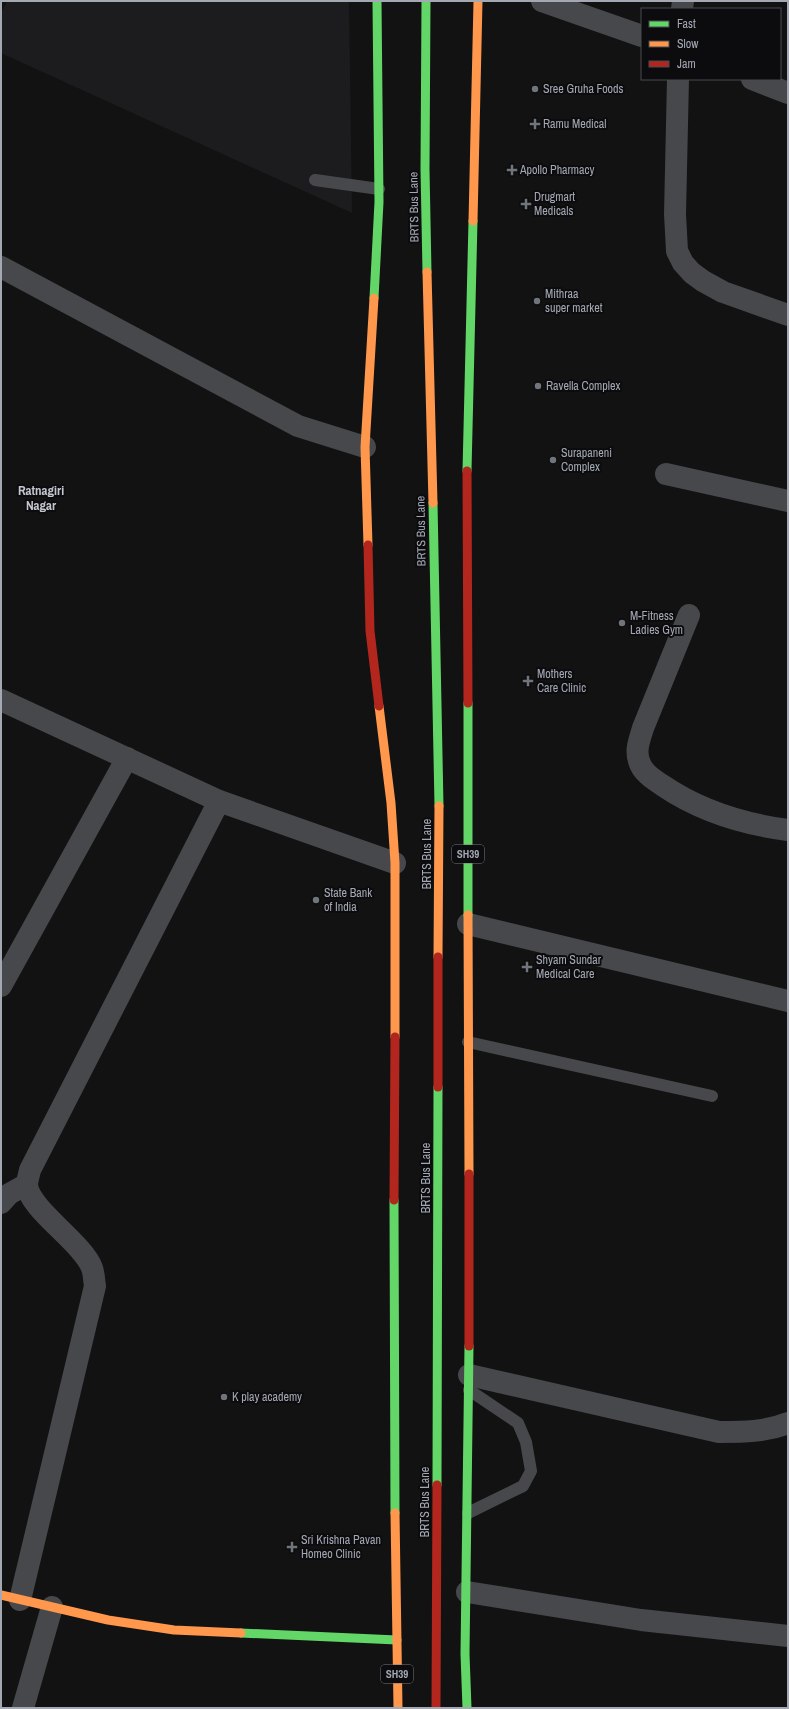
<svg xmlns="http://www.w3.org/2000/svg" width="789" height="1709" viewBox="0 0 789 1709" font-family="'Archivo Narrow',sans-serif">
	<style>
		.built { fill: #1c1c1e }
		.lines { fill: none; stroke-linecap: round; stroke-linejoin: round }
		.lane { stroke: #47484b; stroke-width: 12 }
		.street { stroke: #47484b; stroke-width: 22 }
		.fast { stroke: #63d668; stroke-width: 9 }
		.slow { stroke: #ff974d; stroke-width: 9 }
		.jam { stroke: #b3261e; stroke-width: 9 }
		.poi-dot { fill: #70747b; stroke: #0c0c0e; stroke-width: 1.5 }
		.labels { text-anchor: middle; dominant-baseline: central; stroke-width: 4; stroke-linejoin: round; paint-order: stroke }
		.shield { fill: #0c0c0e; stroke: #767982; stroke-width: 1 }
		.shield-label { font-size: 11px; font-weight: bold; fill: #a3a8b3 }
		.poi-label { font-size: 12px; fill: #a3a8b3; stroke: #0c0c0e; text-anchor: start }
		.street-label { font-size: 12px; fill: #a3a8b3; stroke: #0c0c0e }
		.neighbourhood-label { font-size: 13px; font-weight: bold; fill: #c4c7d0; stroke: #0c0c0e }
	</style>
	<rect width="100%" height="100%" fill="#121212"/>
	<path class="built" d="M7 1H349L352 213 1 53V14Z"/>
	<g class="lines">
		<g class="lane">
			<path d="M315 180 379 189"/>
			<path d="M468 1042 712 1096"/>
			<path d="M468 1513 523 1486 531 1471 526 1442 518 1423 469 1390"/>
		</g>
		<g class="street">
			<path d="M542 1 642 36"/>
			<path d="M682 9 683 1"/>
			<path d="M678 79 675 214 677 251 683 263 692 273 703 281 723 292 788 315"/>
			<path d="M752 79 788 93"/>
			<path d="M1 267 298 426 365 447"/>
			<path d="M666 474 788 501"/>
			<path d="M689 615 643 728C640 739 635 749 639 761 642 772 653 779 662 785 700 811 742 824 788 830"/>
			<path d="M1 700 219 801 395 863"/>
			<path d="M468 924 788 1001"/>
			<path d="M1 986 127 758"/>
			<path d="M1 1203 9 1194 27 1184"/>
			<path d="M469 1375 719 1432C743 1432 766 1432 788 1423"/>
			<path d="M467 1592 641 1620 788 1636"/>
			<path d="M20 1600 95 1286C94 1281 94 1273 92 1268 83 1243 29 1209 27 1185 27 1181 29 1175 30 1170L219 801"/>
			<path d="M23 1708 52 1607"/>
		</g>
		<g class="fast">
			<path d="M426 1 425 169 427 272"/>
			<path d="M374 298 379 202 377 1"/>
			<path d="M467 471 473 221"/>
			<path d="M433 503 439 806"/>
			<path d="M468 703V915"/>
			<path d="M394 1200 395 1513"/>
			<path d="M437 1485 438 1087"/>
			<path d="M241 1633 397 1640"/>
			<path d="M467 1708 465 1654 469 1346"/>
		</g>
		<g class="slow">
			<path d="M473 221 478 1"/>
			<path d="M427 272 433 503"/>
			<path d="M368 545 365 447 374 298"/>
			<path d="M379 706 391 803 395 863V1037"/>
			<path d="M468 915 469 1174"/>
			<path d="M438 957 439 806"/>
			<path d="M395 1513 398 1708"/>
			<path d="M1 1595 108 1620 174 1630 241 1633"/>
		</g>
		<g class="jam">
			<path d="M467 471 468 703"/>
			<path d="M368 545 370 631 379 706"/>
			<path d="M438 1087V957"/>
			<path d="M469 1174V1346"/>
			<path d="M394 1200 395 1037"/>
			<path d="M436 1708 437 1485"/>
		</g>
	</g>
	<g class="poi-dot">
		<circle cx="535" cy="89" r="4"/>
		<path d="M533 118h4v4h4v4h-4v4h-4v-4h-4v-4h4z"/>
		<path d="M510 164h4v4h4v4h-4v4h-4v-4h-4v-4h4z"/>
		<path d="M524 198h4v4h4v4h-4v4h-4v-4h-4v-4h4z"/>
		<circle cx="537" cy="301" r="4"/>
		<circle cx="538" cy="386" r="4"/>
		<circle cx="553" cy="460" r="4"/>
		<circle cx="622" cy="623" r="4"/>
		<path d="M526 675h4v4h4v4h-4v4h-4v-4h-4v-4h4z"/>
		<circle cx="316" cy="900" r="4"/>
		<path d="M525 961h4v4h4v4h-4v4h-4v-4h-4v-4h4z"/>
		<circle cx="224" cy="1397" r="4"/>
		<path d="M290 1541h4v4h4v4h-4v4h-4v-4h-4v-4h4z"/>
	</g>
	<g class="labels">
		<g class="shield">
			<rect x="452" y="845" width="32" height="18" rx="3"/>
			<rect x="381" y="1665" width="32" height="18" rx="3"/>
		</g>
		<g class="shield-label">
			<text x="468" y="854">SH39</text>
			<text x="397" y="1674">SH39</text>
		</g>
		<g class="poi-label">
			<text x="543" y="89">Sree Gruha Foods</text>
			<text x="543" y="124">Ramu Medical</text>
			<text x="520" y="170">Apollo Pharmacy</text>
			<text x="534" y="197">Drugmart<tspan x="534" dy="14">Medicals</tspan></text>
			<text x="545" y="294">Mithraa<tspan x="545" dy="14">super market</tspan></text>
			<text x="546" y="386">Ravella Complex</text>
			<text x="561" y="453">Surapaneni<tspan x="561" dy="14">Complex</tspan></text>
			<text x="630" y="616">M-Fitness<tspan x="630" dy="14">Ladies Gym</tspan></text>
			<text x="537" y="674">Mothers<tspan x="537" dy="14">Care Clinic</tspan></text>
			<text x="324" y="893">State Bank<tspan x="324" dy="14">of India</tspan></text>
			<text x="536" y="960">Shyam Sundar<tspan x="536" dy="14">Medical Care</tspan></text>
			<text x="232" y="1397">K play academy</text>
			<text x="301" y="1540">Sri Krishna Pavan<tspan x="301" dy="14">Homeo Clinic</tspan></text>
		</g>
		<g class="street-label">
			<text transform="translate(414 207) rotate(-91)">BRTS Bus Lane</text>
			<text transform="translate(421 531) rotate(-91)">BRTS Bus Lane</text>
			<text transform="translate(427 854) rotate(-90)">BRTS Bus Lane</text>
			<text transform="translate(426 1178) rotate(-90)">BRTS Bus Lane</text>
			<text transform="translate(425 1502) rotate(-90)">BRTS Bus Lane</text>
		</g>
		<g class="neighbourhood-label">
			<text x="41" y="490">Ratnagiri<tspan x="41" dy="15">Nagar</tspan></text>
		</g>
	</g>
	<rect width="789" height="1709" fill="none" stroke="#a3a8b3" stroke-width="4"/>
	<rect x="641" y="8" width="140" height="72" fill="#0c0c0e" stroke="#484a50"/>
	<rect x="649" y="21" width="20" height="6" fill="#63d668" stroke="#484a50"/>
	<text x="677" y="28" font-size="12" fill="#a3a8b3">Fast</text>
	<rect x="649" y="41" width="20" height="6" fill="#ff974d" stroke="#484a50"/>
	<text x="677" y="48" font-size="12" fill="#a3a8b3">Slow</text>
	<rect x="649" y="61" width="20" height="6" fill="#b3261e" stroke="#484a50"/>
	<text x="677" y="68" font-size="12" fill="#a3a8b3">Jam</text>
</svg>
